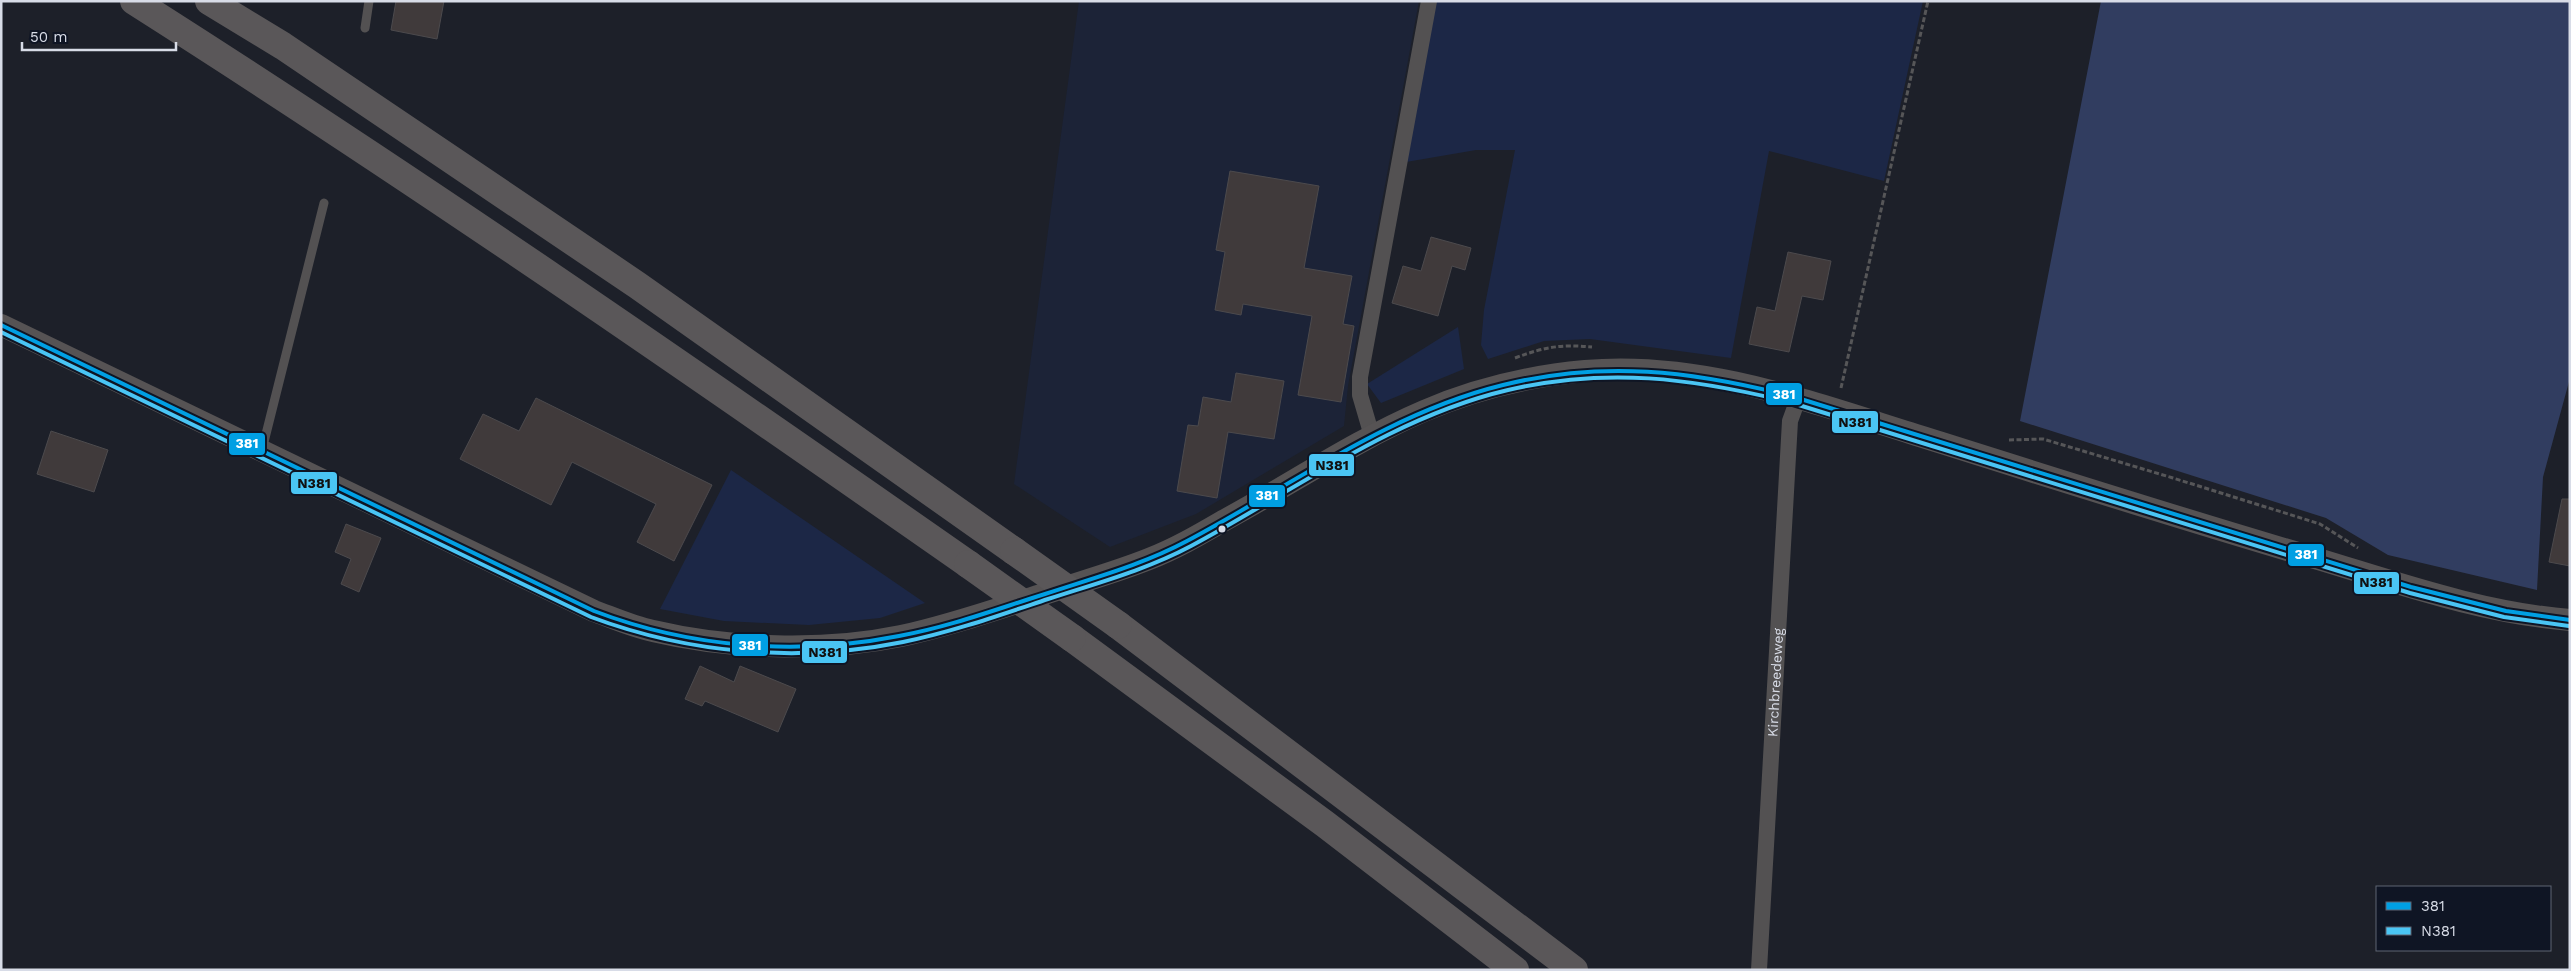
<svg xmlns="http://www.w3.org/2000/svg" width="2571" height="971" viewBox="0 0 2571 971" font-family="'Work Sans',sans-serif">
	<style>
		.built { fill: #1c2337 }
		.green { fill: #1c2746 }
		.forest { fill: #313d60 }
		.building { fill: #403a3b; stroke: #4c4a4d }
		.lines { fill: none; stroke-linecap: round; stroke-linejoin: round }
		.path { stroke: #565658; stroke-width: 3; stroke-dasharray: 5 2.5; stroke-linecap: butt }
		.lane { stroke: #535152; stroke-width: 9 }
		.street { stroke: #535152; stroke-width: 16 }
		.secondary { stroke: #565354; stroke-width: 22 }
		.highway { stroke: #5a5759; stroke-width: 28 }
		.highway-bridge { stroke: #5a5759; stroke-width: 28 }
		.bus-1-casing { stroke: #0f1524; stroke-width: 8 }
		.bus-2-casing { stroke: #0f1524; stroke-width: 8 }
		.bus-1 { stroke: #009fe3; stroke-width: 4 }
		.bus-2 { stroke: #4ac5f4; stroke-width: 4 }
		.bus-dot { fill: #d8dce7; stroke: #0f1524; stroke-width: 2 }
		.labels { text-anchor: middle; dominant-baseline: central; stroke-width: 4; stroke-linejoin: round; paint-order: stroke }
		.street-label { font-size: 14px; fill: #d8dce7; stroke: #0f1524 }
		.line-badge { stroke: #0f1524; stroke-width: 2 }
		.badge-label { font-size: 14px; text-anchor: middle; font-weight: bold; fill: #fff }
		.pale-badge-label { font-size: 14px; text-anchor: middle; font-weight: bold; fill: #111 }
	</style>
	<rect width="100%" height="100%" fill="#1d2029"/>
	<path class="built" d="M1079 1H1419L1348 386 1344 426 1196 514 1110 547 1014 484Z"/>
	<g class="green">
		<path d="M1435 1H1923L1884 181 1769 151 1731 358 1590 339 1544 341 1488 359 1481 345 1484 310 1515 150H1476L1406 162Z"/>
		<path d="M1458 327 1464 369 1381 403 1367 384Z"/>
		<path d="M731 470 925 603 880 618 809 625 724 621 660 609Z"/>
	</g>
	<path class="forest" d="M2101 1H2570V378L2543 477 2537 590 2388 555 2326 518 2020 421Z"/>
	<g class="building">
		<path d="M396 1H444L437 39 391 30Z"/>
		<path d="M1230 171 1319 186 1304 268 1352 276 1343 324 1354 326 1341 402 1298 395 1312 316 1243 304 1241 315 1215 310 1225 252 1216 250Z"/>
		<path d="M1431 237 1471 248 1465 270 1452 266 1438 316 1392 303 1403 266 1421 271Z"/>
		<path d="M1788 252 1831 261 1823 300 1802 296 1789 352 1749 344 1757 307 1775 311Z"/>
		<path d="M1236 373 1284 381 1274 439 1228 432 1217 498 1177 491 1188 425 1198 426 1203 397 1231 402Z"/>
		<path d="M536 398 712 485 674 561 637 542 656 504 572 462 551 505 460 459 483 414 519 431Z"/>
		<path d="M51 431 108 450 94 492 37 474Z"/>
		<path d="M2562 499H2570V566L2549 562Z"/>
		<path d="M346 524 381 538 359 592 341 584 351 559 335 552Z"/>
		<path d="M700 666 734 682 740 666 796 689 778 732 705 701 702 706 685 699Z"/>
	</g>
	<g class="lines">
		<g class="path">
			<path d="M1515 358C1544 347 1562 344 1592 347"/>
			<path d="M1841 388 1928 1"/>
			<path d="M2009 440 2043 439 2173 478 2320 524 2358 548"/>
		</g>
		<g class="lane">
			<path d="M365 28 369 1"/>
			<path d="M262 450 324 203"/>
		</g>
		<g class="street">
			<path d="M1372 436 1360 395V377L1429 1"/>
			<path id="s1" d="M1759 970 1790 421 1798 399"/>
		</g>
		<path class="secondary" d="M1 325 594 611C613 618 633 627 653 631 729 649 824 652 901 636 948 626 994 610 1041 595 1077 583 1114 573 1149 559 1175 549 1199 535 1223 521 1290 485 1354 441 1424 411 1475 389 1530 376 1585 371 1697 361 1805 400 1910 433 2046 476 2181 519 2318 559 2401 584 2483 613 2570 620"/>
		<g class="highway">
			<path d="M134 1C417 181 693 372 968 564"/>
			<path d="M209 1 283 46 637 285 1014 551"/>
			<path d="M1118 625 1574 970"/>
			<path d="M1072 638 1325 824 1515 970"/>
		</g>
		<g class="highway-bridge">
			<path d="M1014 551 1118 625"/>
			<path d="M968 564 1072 638"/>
		</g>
		<g class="bus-1-casing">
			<path id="bus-1" d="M1 325 594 611C691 648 797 656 899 636 949 627 997 609 1045 594 1093 578 1142 565 1187 541 1291 486 1388 413 1503 385 1603 360 1692 371 1791 396L2411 587 2506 611 2570 620"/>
		</g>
		<g class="bus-2-casing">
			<path id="bus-2" d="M1 332 591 617C690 654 799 663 903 642 952 632 1000 615 1048 599 1097 583 1146 570 1191 546 1294 491 1392 417 1508 390 1606 367 1692 378 1789 402L2410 593 2504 617 2569 626"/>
		</g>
		<use href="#bus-1" class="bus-1"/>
		<use href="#bus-2" class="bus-2"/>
	</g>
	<circle class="bus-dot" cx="1222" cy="529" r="4.5"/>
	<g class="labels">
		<g class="street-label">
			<text stroke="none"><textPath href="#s1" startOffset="288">Kirchbreedeweg</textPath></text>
		</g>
	</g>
	<g class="line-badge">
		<rect x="1765" y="382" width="38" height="24" rx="5" fill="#009fe3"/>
		<rect x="1831" y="410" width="48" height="24" rx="5" fill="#4ac5f4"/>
		<rect x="228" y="432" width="38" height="24" rx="5" fill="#009fe3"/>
		<rect x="1308" y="453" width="47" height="24" rx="5" fill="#4ac5f4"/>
		<rect x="290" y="471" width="48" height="24" rx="5" fill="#4ac5f4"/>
		<rect x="1248" y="484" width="38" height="24" rx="5" fill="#009fe3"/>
		<rect x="2287" y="543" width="38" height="24" rx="5" fill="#009fe3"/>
		<rect x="2353" y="571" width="47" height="24" rx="5" fill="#4ac5f4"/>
		<rect x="731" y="633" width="38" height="24" rx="5" fill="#009fe3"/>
		<rect x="801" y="640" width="47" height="24" rx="5" fill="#4ac5f4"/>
	</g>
	<g class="badge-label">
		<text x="1784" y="399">381</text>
		<text x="247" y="448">381</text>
		<text x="1267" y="500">381</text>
		<text x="2306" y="559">381</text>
		<text x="750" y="650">381</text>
	</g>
	<g class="pale-badge-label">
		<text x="1855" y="427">N381</text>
		<text x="1332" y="470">N381</text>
		<text x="314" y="488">N381</text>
		<text x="2376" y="587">N381</text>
		<text x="825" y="657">N381</text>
	</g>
	<rect width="2571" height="971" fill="none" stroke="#d8dce7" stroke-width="5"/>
	<rect x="2376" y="886" width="175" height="65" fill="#0f1524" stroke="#5f6572"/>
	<rect x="2386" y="902" width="25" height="8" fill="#009fe3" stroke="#5f6572"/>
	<text x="2421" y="911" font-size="15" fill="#d8dce7">381</text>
	<rect x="2386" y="927" width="25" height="8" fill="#4ac5f4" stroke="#5f6572"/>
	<text x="2421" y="936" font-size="15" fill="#d8dce7">N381</text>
	<path d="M22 42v8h154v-8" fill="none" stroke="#d8dce7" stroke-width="2.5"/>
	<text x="30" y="42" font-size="15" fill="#d8dce7" stroke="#0f1524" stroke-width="4" paint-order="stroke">50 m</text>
</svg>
